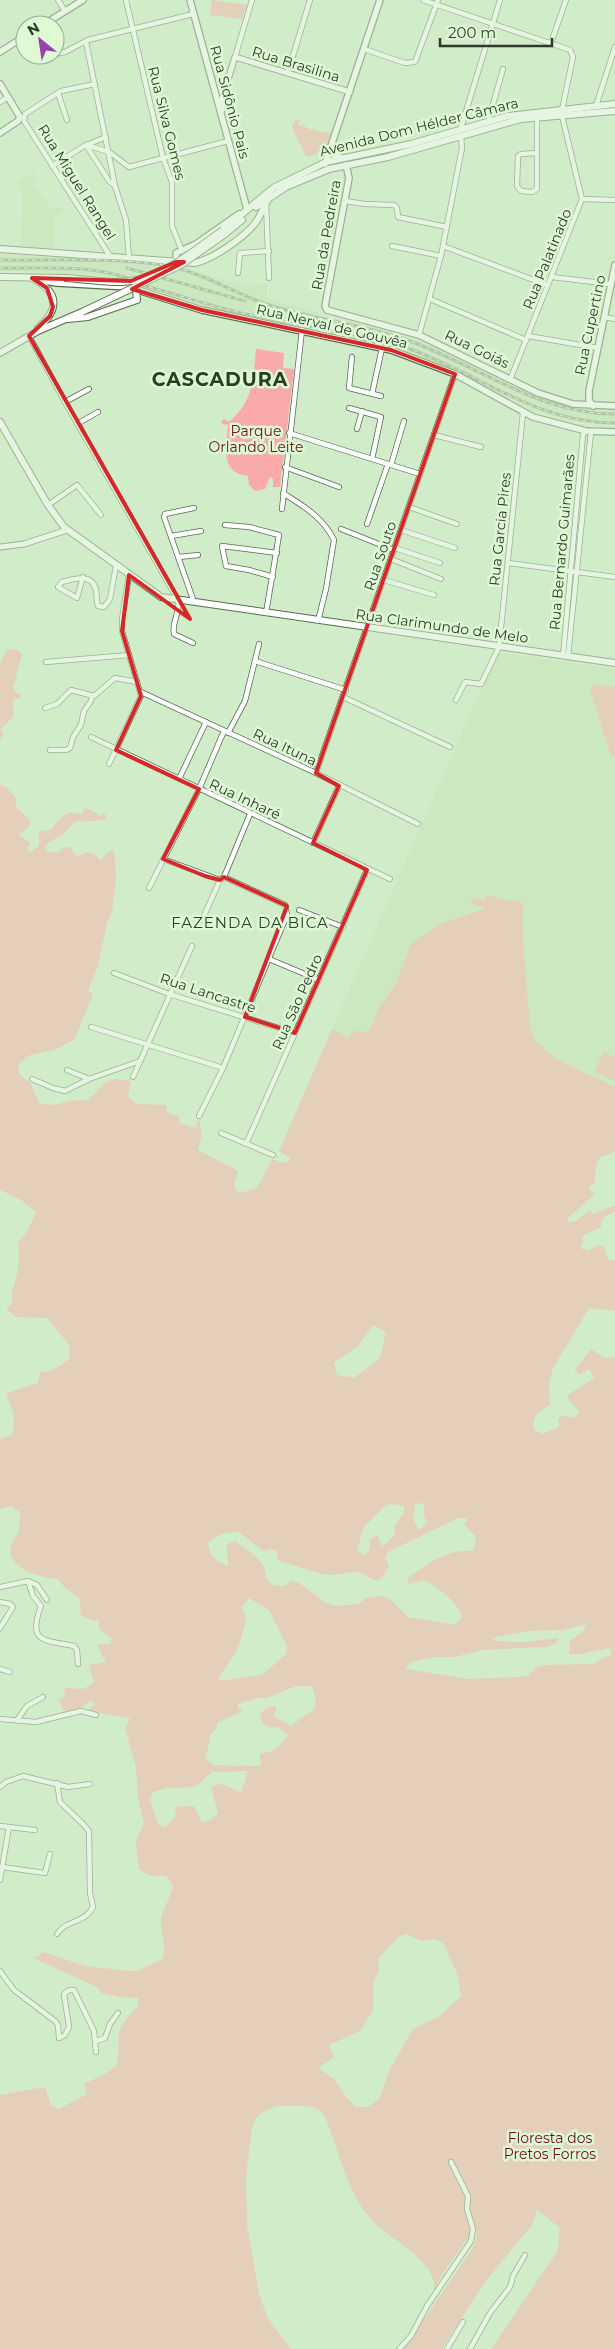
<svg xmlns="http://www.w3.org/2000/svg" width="615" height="2349" viewBox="0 0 615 2349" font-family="Montserrat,sans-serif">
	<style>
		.built { fill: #c3e3b9 }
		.green { fill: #faaaab; fill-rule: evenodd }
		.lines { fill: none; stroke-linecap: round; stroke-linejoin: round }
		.minor-casing { stroke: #556d4d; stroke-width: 6 }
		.tertiary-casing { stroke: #556d4d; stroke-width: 7 }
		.secondary-casing { stroke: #556d4d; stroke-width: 8 }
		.primary-casing { stroke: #556d4d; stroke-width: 8 }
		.minor { stroke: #fff; stroke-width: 4.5 }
		.tertiary { stroke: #fff; stroke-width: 5 }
		.secondary { stroke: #fff; stroke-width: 5.5 }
		.primary { stroke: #fff; stroke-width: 6 }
		.rail-casing { stroke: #83967d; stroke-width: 3 }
		.rail { stroke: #defad5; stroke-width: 1; stroke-dasharray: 4; stroke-linecap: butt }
		.primary-bridge-casing { stroke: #556d4d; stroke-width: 8; stroke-linecap: butt }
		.primary-bridge { stroke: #fff; stroke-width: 6 }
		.marked { fill: none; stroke: #d62828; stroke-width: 4; stroke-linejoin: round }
		.labels { text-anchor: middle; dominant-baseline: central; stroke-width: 5; stroke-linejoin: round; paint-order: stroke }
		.street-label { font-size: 14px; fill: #2e392b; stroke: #defad5 }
		.park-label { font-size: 14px; fill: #720a20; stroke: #defad5 }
		.neighbourhood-label { font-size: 15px; letter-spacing: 1px; fill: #293f22; stroke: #defad5 }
		.district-label { font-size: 19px; font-weight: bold; letter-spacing: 1px; fill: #293f22; stroke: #defad5 }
	</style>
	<rect width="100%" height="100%" fill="#d1ecc8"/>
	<g class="built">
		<path d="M33 172 38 179 32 184 52 209 59 205 63 211 55 217 54 248 21 247 23 192 17 182Z"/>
		<path d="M0 254 168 264 245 286 267 283V296L275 301 319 312 318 315 388 329 405 335 439 348 538 397 579 408 615 410V425L570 421 536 411 462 374 396 347 202 306 183 298 181 300 146 287 101 275 0 271Z"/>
		<path d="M497 652 615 669V1087L556 1059 536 1041 530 1027 523 939V903L486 895 484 909 442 923 411 944 395 985 378 1009 370 1030 349 1038 332 1029Z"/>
	</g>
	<g class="green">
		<path d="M212 0 247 5 242 19 210 15Z"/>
		<path d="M296 119 301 121 298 122 299 126 304 125 305 127 312 130 315 128V131L333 134 328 147 312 156H306L292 128V125Z"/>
		<path d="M256 349 284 353 283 368 294 369 280 487H273V479L270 477 265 489 255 491 249 485 248 476C219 472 227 448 228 424L224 425 221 422 224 419 229 422C254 401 253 379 256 349Z"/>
		<path d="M16 649 22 654 13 688 16 693 21 695 18 699H13L14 716 1 729 4 734 0 740V664L7 650Z"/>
		<path d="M594 685 615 687V757L611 756 590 690Z"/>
		<path d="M0 784 7 788 16 798C13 811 26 812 31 822L25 831 20 833 19 835 30 843 28 849 31 852 39 845V831L51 830C55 822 62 817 70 812L82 814 85 807 101 816 104 813 107 817 105 820 74 822 64 834 49 842 44 848 48 852H59L64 847H69L77 856 88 852 97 856 100 861 108 852 113 850 115 856 116 878 112 912 107 923 98 966 88 991 93 994 75 1039 55 1050 30 1055 19 1064V1074L31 1084 40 1104 53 1105 70 1101 88 1100C106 1085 104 1074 131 1082L128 1096 136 1104 167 1105 166 1112 179 1116V1123L195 1128 199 1118 202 1135 198 1150 238 1171 234 1184 236 1191 243 1192 257 1188 272 1159 284 1163 290 1161V1158L279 1151 332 1029 349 1038 352 1030 361 1033 370 1030 378 1009 395 985 411 944 442 923 484 909V907L471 904 472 898 485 900 486 895 523 903V939L530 1027 536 1041 556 1059 615 1087V1151L607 1155 601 1156C593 1165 598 1173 594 1184L589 1186 590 1190 595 1194 567 1219 569 1222 576 1221 589 1211 594 1214 615 1205V1212C606 1215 601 1217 601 1227L582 1236 583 1242 580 1248 588 1251 598 1245 604 1247 608 1260H615V1311L589 1308 553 1368 549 1383 550 1405C538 1411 532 1416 534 1430L542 1434 559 1427 558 1419 563 1415 574 1418 579 1411 569 1400 568 1395 594 1378 589 1369 580 1374 575 1370 591 1349 604 1358 615 1357V2349H491L557 2252 560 2228 537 2210 532 2225 485 2282 442 2349H401L410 2340 472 2249 477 2236 476 2227 441 2276 434 2292C439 2263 395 2242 377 2225 346 2197 340 2151 324 2115L318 2109 307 2106H278L266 2110 256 2118 252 2128 246 2176 247 2225 259 2294 268 2319 291 2349H0V2095L45 2087 51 2105 59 2109 87 2094 84 2084 105 2074 117 2065C121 2033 112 2032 138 2006V1998L120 1997 101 1993 97 1987 33 1958 44 1952 85 1966 130 1971H138L162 1959C168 1946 160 1934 161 1920 163 1907 171 1898 173 1886L166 1876H150L139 1869 136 1841 144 1823 138 1797 136 1767 125 1729 130 1718 87 1711 94 1705 91 1700 79 1709 65 1713 59 1701 65 1695 64 1688 83 1689 94 1683 89 1665 106 1662 97 1645 110 1644 112 1638 99 1629V1620L92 1621 81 1615 79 1598 64 1587 58 1579C40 1577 3 1569 12 1543 13 1539 17 1536 18 1533 20 1527 19 1520 21 1513L12 1506 0 1509V1443L1 1438 12 1436C13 1429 15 1419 13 1412 11 1404 7 1401 7 1393L38 1383 40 1372C53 1371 61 1367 70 1357L69 1345 47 1318 16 1317 7 1310 13 1301C10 1291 14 1288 16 1278 19 1266 20 1254 18 1242L27 1232 36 1212 20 1199 0 1190ZM373 1325 386 1332 380 1358 354 1378 337 1375 334 1363 358 1346ZM425 1503 423 1513 427 1523 419 1530C411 1519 414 1517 415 1504ZM392 1504 404 1506V1513L394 1526 395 1534 388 1542 382 1546 377 1535 369 1540 370 1548 366 1555 357 1551 363 1528 386 1505ZM468 1517 464 1525 476 1536 475 1544 472 1551C446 1549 428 1564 408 1578V1584L424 1580C439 1588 456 1600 462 1617L455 1625 408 1617 390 1599 382 1596 366 1598 358 1604 336 1606 326 1603 299 1583 292 1581 284 1586 273 1585 266 1578C268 1561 247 1550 235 1541L227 1544 228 1566C215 1561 210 1557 208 1543L221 1534 238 1531 263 1551 272 1549 277 1551 278 1561C295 1564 313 1573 330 1575 339 1576 348 1571 357 1572 369 1573 378 1594 389 1565L385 1558 388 1552 456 1519ZM249 1598 269 1610 287 1646 286 1654 262 1675 220 1681 219 1677C224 1669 230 1662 235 1654 237 1651 246 1624 246 1619L242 1607ZM586 1624 584 1630 570 1641 569 1654H581L609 1648 612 1654 593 1664 546 1665 537 1667 528 1676 518 1677 468 1679 406 1669 410 1662 435 1657H454L482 1650 547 1647 557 1643 558 1638 524 1642 494 1641 492 1638 528 1631 562 1630ZM296 1686H312L316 1700 315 1708 291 1726 273 1716 277 1710 275 1706 268 1707 260 1714 262 1723 269 1727H277L288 1735C282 1746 273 1752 260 1754L261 1766 214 1765 205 1759 210 1741 209 1737 217 1727V1723L243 1711 238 1708V1704L257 1698H267ZM248 1771 241 1793C230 1788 223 1780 211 1787L218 1813 211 1820 202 1822 194 1806 175 1807 176 1817 165 1827 158 1824 150 1800 153 1792 166 1788 195 1787 212 1772ZM407 1934 421 1941 435 1939 443 1943 457 1973 461 1996 440 2016 413 2029 390 2069 380 2097 369 2107H356L346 2097 335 2080 318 2068 334 2057 329 2045 360 2031 373 2010V1984L379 1970V1958L399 1936Z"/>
		<path d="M604 1052 615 1057V1081L594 1071Z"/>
	</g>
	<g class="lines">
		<g class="minor-casing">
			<g id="minor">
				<path d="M58 0 65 11"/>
				<path d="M126 0 163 158 172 182V226L182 251"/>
				<path d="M423 0 570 50 573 57 562 110"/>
				<path d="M86 42 115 186 126 220 129 258"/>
				<path d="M551 43 566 0"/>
				<path d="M364 49 405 63 415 62 438 0"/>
				<path d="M55 54 65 52 88 40 193 14"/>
				<path d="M235 57 252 0"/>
				<path d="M288 72 310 0"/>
				<path d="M58 93 67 120"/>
				<path d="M0 102 8 97"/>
				<path d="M596 106 615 47"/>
				<path d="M25 114 24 121 110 256"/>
				<path d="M25 114 61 91 95 84"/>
				<path d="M537 118V189L532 192 521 191 517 186 518 156 521 154 537 153"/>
				<path d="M488 122 503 69"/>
				<path d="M460 131 500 0"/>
				<path d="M86 145 109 152 129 167 228 141"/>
				<path d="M86 145 109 181 115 186"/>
				<path d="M52 166 84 146 106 137"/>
				<path d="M582 199 615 200"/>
				<path d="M345 201 365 204 394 205 397 208 398 217 447 227"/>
				<path d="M266 202 269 278"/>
				<path d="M392 246 441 256"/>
				<path d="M443 246 547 285"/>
				<path d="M238 273 240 253 269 251"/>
				<path d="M552 277 610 284"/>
				<path d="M430 299 526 340"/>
				<path d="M604 317 615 319"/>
				<path d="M419 335 441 256 462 148 461 136"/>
				<path d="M29 336 65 402 178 600C181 612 171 622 174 634L193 643"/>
				<path d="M528 336 598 348"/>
				<path d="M352 357 349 388 381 396"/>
				<path d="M510 380 582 199 562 116"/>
				<path d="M372 394 382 348"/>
				<path d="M65 402 89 389"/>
				<path d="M349 408 381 417 372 459"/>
				<path d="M77 424 98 412"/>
				<path d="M357 429 362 411"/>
				<path d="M289 433 420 474"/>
				<path d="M434 435 481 447"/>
				<path d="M391 465 404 421"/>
				<path d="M285 467 339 487"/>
				<path d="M283 493C303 506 323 517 334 540L326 589 318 621"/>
				<path d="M48 505 77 485 101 515"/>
				<path d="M409 507 457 524"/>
				<path d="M282 509 302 330"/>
				<path d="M367 524 388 464"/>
				<path d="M225 525 249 527 279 535 266 613"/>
				<path d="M341 529 394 550"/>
				<path d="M401 530 455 548"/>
				<path d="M171 536 201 531"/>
				<path d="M395 548 440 563"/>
				<path d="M179 557 198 555"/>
				<path d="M391 559 441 579"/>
				<path d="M508 563 615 577"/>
				<path d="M83 577 77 598 58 587 62 582C73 579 92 572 96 590 97 595 96 600 98 606L104 607 110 599 116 566"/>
				<path d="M273 577 249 570 226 566 222 546 277 553"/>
				<path d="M384 580 434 595"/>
				<path d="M194 602 164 517 165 514 194 508"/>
				<path d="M563 656 583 435 586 431"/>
				<path d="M568 656 591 432"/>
				<path d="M255 661 346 690"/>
				<path d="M46 662 129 655"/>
				<path d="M141 692 316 773 418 824"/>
				<path d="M343 697 450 747"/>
				<path d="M456 700 465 682 481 684 499 647 523 413"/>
				<path d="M45 708 57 704 71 690 94 696 115 678 137 682"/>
				<path d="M228 733 245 701 259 644"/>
				<path d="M91 737 390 879"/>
				<path d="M50 750H66L70 748 73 737 81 725 84 711 91 701 92 695"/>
				<path d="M109 764 141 696 122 631V619L129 575"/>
				<path d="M316 773 455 374"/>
				<path d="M179 779 206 722"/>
				<path d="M313 843 339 786"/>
				<path d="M163 859 220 880"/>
				<path d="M149 888 199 789 224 731"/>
				<path d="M299 910 343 927"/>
				<path d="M202 920 220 880 224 877 250 814"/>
				<path d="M269 959 319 980"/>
				<path d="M114 973 169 994 295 1033"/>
				<path d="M91 1027 223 1068"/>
				<path d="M67 1070 89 1079"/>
				<path d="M133 1077 192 946"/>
				<path d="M32 1079 53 1088 65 1091 89 1079 140 1061"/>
				<path d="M199 1116 223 1068 287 915 285 905 224 877"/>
				<path d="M221 1133 273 1155"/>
				<path d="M246 1144 367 870"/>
				<path d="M28 1581 37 1585 47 1600"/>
				<path d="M0 1587 28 1581 33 1596 41 1606C27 1643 44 1640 74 1646L77 1650 78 1664"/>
				<path d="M0 1602 10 1604 13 1607 0 1628"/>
				<path d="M0 1669 10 1672"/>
				<path d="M0 1719 36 1722 81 1711 96 1715"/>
				<path d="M17 1720 27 1706 43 1697"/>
				<path d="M0 1787 6 1782 23 1776 68 1787 90 1784"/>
				<path d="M0 1826 35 1830"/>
				<path d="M2 1867 45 1873 50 1854"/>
				<path d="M0 1880 9 1827"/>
				<path d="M57 1934C65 1920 86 1923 93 1907L90 1893 89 1831 83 1824 60 1802 57 1783"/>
				<path d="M0 1971 14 1990 55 2021 58 2025 59 2038 65 2035 69 2027 64 1994 69 1990H74L94 2031 96 2052"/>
				<path d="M96 2041 105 2038 110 2024 118 2013"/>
				<path d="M399 2349 411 2336 427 2306 471 2241 473 2229 467 2209 468 2196 451 2162"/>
				<path d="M447 2349 463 2322"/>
				<path d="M470 2349 490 2313 510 2287 513 2276 525 2255"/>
			</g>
		</g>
		<g class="tertiary-casing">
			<g id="tertiary">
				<path d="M222 110 221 102 235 57 350 92"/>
				<path d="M0 547 24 544 67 530"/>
			</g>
		</g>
		<g class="secondary-casing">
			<g id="secondary">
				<path d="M190 0 247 209"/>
				<path d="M43 25 83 0"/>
				<path d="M0 52 25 36"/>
				<path d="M0 84 20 117 18 121 0 133"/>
				<path d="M325 164 380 0"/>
				<path d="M346 165 349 178 325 306 327 310 419 335 538 393 573 404 615 406"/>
				<path d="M177 262 176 253 196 244 239 214"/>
				<path d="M38 280 57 283 128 287 202 310 391 350 455 374 533 417 586 431 615 432"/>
				<path d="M593 406 589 400V391L615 265"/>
			</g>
		</g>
		<g class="primary-casing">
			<g id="primary">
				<path d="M330 151 334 155 342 158"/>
				<path d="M256 207 286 187 329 169 388 157 521 119 615 111"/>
				<path d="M223 230 273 188 326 162 411 144 508 116 615 104"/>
				<path d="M225 234 242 220"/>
				<path d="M0 249 195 263C213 259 245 237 256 222 261 215 264 206 269 198"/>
				<path d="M0 277 64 278"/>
				<path d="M32 278C59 292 60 309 38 328"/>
				<path d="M68 319 88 317 137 300 136 290"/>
				<path d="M0 353 38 331 82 312"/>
				<path d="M0 422 48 505 64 527 161 597 615 663"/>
			</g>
		</g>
		<use href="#minor" class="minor"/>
		<use href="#tertiary" class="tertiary"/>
		<use href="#secondary" class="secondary"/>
		<use href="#primary" class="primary"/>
		<g class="rail-casing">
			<g id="rail">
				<path d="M0 260C54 261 109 257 162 265 202 271 234 294 272 306 316 320 363 324 407 340 476 364 539 415 615 414"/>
				<path d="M0 268C37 269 77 265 113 274 126 276 137 284 149 287 183 296 216 308 251 315 303 327 356 331 407 348 479 373 535 423 615 423"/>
				<path d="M127 268 245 301"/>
			</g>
		</g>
		<use href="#rail" class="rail"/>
		<g class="primary-bridge-casing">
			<g id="primary-bridge">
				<path d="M64 278C87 279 114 285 137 280 167 274 198 247 223 230"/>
				<path d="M82 312 181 265 225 234"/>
			</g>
		</g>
		<use href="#primary-bridge" class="primary-bridge"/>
	</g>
	<path d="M0 0H615V2349H0ZM176 262H184L132 289 202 310 391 350 455 374 316 773 339 786 313 843 367 870 295 1033 245 1017 287 906 224 877 220 880 205 876 163 859 199 789 116 750 141 696 122 631 129 575 190 619 29 336 50 316 53 307 47 288 32 278 131 281Z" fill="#d1ecc8" fill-opacity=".55" fill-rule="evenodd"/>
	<path class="marked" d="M176 262H184L132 289 202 310 391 350 455 374 316 773 339 786 313 843 367 870 295 1033 245 1017 287 906 224 877 220 880 205 876 163 859 199 789 116 750 141 696 122 631 129 575 190 619 29 336 50 316 53 307 47 288 32 278 131 281Z"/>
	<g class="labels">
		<g class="street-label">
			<text transform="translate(296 64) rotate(17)">Rua Brasilina</text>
			<text transform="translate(230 102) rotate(75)">Rua Sidônio Pais</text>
			<text transform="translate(167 123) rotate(76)">Rua Silva Gomes</text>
			<text transform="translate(419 127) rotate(-14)">Avenida Dom Hélder Câmara</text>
			<text transform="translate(77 182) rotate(58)">Rua Miguel Rangel</text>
			<text transform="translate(326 235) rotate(-80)">Rua da Pedreira</text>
			<text transform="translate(547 259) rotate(-68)">Rua Palatinado</text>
			<text transform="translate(590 325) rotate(-78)">Rua Cupertino</text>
			<text transform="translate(332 326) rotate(13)">Rua Nerval de Gouvêa</text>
			<text transform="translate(477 349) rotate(26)">Rua Goiás</text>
			<text transform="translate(500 529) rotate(-84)">Rua Garcia Pires</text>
			<text transform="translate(562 542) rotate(-85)">Rua Bernardo Guimarães</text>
			<text transform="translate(380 556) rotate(-71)">Rua Souto</text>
			<text transform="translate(442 626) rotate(8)">Rua Clarimundo de Melo</text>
			<text transform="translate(285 747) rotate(25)">Rua Ituna</text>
			<text transform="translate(245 799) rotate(25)">Rua Inharé</text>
			<text transform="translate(208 993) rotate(18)">Rua Lancastre</text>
			<text transform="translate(297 1002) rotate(-66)">Rua São Pedro</text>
		</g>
		<g class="park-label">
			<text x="256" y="431">Parque<tspan x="256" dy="16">Orlando Leite</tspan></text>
			<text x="550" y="2138">Floresta dos<tspan x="550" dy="16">Pretos Forros</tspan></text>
		</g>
		<g class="neighbourhood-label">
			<text x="250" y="922">FAZENDA DA BICA</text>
		</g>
		<g class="district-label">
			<text x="220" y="379">CASCADURA</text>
		</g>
	</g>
	<g transform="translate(40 40) rotate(330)"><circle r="24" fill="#defad5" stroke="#98ad91"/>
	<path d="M0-4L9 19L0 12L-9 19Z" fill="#9641ae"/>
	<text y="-8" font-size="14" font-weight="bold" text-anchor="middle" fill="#2e392b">N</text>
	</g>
	<path d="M440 38v8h112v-8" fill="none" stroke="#2e392b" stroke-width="2.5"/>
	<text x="448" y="38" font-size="15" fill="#2e392b" stroke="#defad5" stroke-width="4" paint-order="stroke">200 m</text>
</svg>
